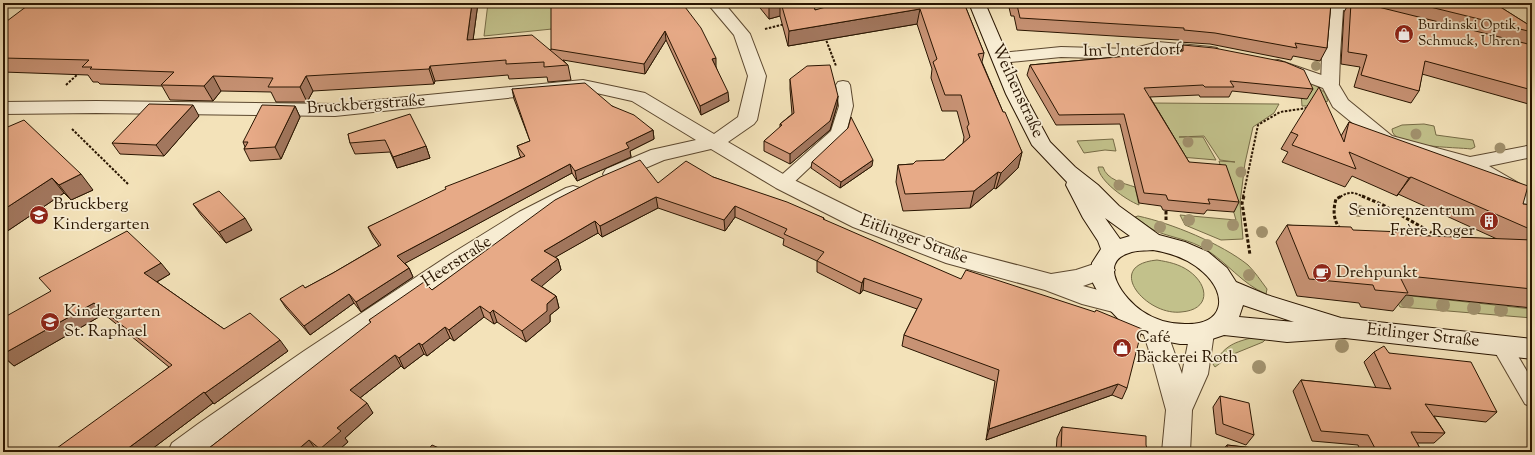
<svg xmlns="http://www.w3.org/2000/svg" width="1535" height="455" viewBox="0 0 1535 455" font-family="'Sorts Mill Goudy',serif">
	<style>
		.green { fill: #c2c18b; stroke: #766b46 }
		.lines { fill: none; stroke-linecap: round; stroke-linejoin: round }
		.service-casing { stroke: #5c482f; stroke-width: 2 }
		.pedestrian-casing { stroke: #5c482f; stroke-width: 2 }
		.minor-casing { stroke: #5c482f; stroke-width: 2 }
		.secondary-casing { stroke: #291501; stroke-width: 2 }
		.path-far1 { stroke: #291501; stroke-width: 2; stroke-dasharray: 2.5 1.5; stroke-linecap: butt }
		.path { stroke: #291501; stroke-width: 3; stroke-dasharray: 3.5 2; stroke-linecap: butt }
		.service { fill: #f7ecd2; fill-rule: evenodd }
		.pedestrian { fill: #f7ecd2; fill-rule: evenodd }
		.minor { fill: #f7ecd2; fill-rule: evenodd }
		.secondary { fill: #f7ecd2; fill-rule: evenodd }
		.tree { fill: #a2926e }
		.wall { fill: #c79274; stroke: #291501 }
		.shaded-wall { fill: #a2775e; stroke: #291501 }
		.building { fill: #e7aa87; stroke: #291501 }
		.labels { text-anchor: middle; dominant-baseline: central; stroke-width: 3.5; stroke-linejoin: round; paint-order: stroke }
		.far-poi-label { font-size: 14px; fill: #291501; stroke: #f7ecd2; text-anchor: start }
		.street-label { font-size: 17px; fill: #291501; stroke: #f7ecd2 }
		.poi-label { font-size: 17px; fill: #291501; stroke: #f7ecd2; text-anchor: start }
	</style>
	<rect width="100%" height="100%" fill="#f3e2b9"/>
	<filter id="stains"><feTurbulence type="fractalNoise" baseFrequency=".005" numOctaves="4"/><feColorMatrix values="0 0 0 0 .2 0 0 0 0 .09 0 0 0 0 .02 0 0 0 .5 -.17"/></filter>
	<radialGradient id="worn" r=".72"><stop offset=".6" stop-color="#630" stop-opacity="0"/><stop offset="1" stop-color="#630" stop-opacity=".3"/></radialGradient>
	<g class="green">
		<path d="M488 3H552V29L484 36Z"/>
		<path d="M1308 79 1325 93 1328 101 1313 106H1302L1301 92Z"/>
		<path d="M1151 103 1279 104 1274 113 1253 127 1245 163 1240 203 1243 239 1221 240 1185 225 1180 215 1236 220 1219 161 1235 162 1220 160 1204 136 1179 137H1203L1216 160 1181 157Z"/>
		<path d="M1424 124 1434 126 1436 135 1473 140 1475 147 1471 149C1457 147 1391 148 1392 129L1402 125Z"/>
		<path d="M1113 139 1116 151 1105 150 1084 153 1077 141Z"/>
		<path d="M1098 167H1103C1107 180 1123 183 1135 187L1139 205C1126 200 1099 181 1098 167Z"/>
		<path d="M1138 216C1171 223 1222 244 1248 265 1255 272 1261 281 1267 289L1266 294C1242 284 1227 262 1205 249 1190 240 1174 238 1158 232 1150 229 1143 222 1135 217Z"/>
		<path d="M1157 260C1169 262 1179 264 1189 271 1210 286 1210 310 1181 312 1146 316 1103 265 1157 260Z"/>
		<path d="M1393 294 1532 309V318L1400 307Z"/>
		<path d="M1251 338H1263L1265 340 1263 342 1231 355 1215 367 1213 364C1225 347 1231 343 1251 338Z"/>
	</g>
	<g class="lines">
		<g class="service-casing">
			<g id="service">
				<path d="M843 81 848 82 850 85 853 106 846 133 789 187 783 188 777 187 775 183 777 179 831 131 839 106 836 85 838 82Z"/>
				<path d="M1501 337 1508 339 1532 380V407L1525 404 1491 345 1494 339Z"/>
			</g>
		</g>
		<g class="pedestrian-casing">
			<path id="pedestrian" d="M1331 50 1337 51 1340 55 1339 84 1336 88 1330 89 1324 88 1321 84 1322 55 1325 51Z"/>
		</g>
		<g class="minor-casing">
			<g id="minor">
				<path d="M707 3H724L750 34 766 76 757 120 754 124 728 142 790 178 869 217 959 250 1051 274 1076 270 1103 261 1111 264 1115 270 1111 276 1083 286 1125 297 1129 304 1125 311 1117 313 1082 304 1045 290 946 263 853 227 776 188 711 149 664 160 620 179 613 181 606 179 603 174 606 169 651 150 696 140 632 101 583 90 335 116 96 113 3 114V102L96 101 335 104 583 80 645 93 714 134 738 117 748 76 734 35Z"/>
				<path d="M1327 3H1355L1383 10 1385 13 1383 16 1377 18 1343 10 1340 55 1337 59 1331 60 1325 59 1322 55Z"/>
				<path d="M1158 42 1211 47 1217 48 1220 52 1217 56 1211 57 1158 52 1131 59 1061 57 1001 63 995 62 992 58 995 54 1001 53 1061 47 1131 49Z"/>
				<path d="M1278 60 1336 80 1348 100 1392 136 1470 157 1532 145V157L1489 166 1532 191V208L1524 206 1463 169 1378 144 1333 107 1323 88 1272 69 1269 65 1272 61Z"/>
				<path d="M573 186 580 188 584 193 580 198 534 223 467 265 322 366 204 452H168L172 443 198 424 304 351 451 254 519 212 566 188Z"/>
				<path d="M1154 319 1163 322 1166 329 1182 374 1190 333 1193 326 1202 323 1211 326 1214 333 1208 374 1192 410 1190 452H1162L1166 410 1154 366 1142 329 1145 322Z"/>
			</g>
		</g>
		<g class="secondary-casing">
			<path id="secondary" d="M969 3H985L1024 94 1050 142 1075 167 1098 185 1119 206 1159 235 1185 242 1208 252 1227 268 1236 282 1267 295 1341 318 1532 339V359L1345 338 1287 342 1224 335 1197 344H1180L1164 341 1139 333 1124 325 1109 309 1102 300 1093 283 1091 273 1092 263 1101 249 1098 241 1083 218 1066 185 1067 182 1032 145 1006 94ZM1105 218 1130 236 1120 239ZM1153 250C1171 253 1189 259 1203 272 1229 295 1224 326 1185 324 1170 324 1155 320 1142 311 1125 300 1096 263 1129 253 1136 250 1145 251 1153 250ZM1243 305 1294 322 1239 317Z"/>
		</g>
		<g class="path-far1">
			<path d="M1506 7 1516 6 1520 3"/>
			<path d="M765 29 785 24"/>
			<path d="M825 37 836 66"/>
			<path d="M66 85 79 73"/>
			<path d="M72 129 128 184"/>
			<path d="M1243 197 1258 125 1280 112 1307 108"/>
			<path d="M1340 197C1349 191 1354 192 1364 197"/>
		</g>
		<g class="path">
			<path d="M1244 196 1242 203 1250 255"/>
			<path d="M1362 196 1383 205 1441 238"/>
			<path d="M1166 211V220"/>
			<path d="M1340 229C1333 219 1333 210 1336 199L1342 196"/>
		</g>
		<use href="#service" class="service"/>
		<use href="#pedestrian" class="pedestrian"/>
		<use href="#minor" class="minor"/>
		<use href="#secondary" class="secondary"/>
	</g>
	<g class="tree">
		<circle cx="1316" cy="66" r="5"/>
		<circle cx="1416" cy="134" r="5.5"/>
		<circle cx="1188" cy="142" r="5.5"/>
		<circle cx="1500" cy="148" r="5.5"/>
		<circle cx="1241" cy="172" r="5.5"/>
		<circle cx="1119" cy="185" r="5.5"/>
		<circle cx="1359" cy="211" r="6"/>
		<circle cx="1189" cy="220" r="6"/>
		<circle cx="1233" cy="225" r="6"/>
		<circle cx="1160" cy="227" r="6"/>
		<circle cx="1262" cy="232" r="6"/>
		<circle cx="1207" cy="245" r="6"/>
		<circle cx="1249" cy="275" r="6"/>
		<circle cx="1407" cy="301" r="7"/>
		<circle cx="1443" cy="305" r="7"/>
		<circle cx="1474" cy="308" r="7"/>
		<circle cx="1501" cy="310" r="7"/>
		<circle cx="1342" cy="346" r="7"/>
		<circle cx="1259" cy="367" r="7"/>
	</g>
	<g class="wall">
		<path d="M203 3H478L473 40 551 50V49L682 3 716 67 729 101 701 115 666 40 645 74 563 60 568 65 571 80 548 82 547 77 509 79 508 75 435 81 434 84 313 91 307 102H276L271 92 221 91 213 101 170 100 162 86 100 84 98 82H93L88 75 3 72V24L198 5Z"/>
		<path d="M756 3H813L815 10 964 3 984 53 982 62 1003 112 1022 152 1018 168 996 189 994 188 970 208 903 211 896 182 898 165 913 164 944 160 963 143 964 137 957 111H942L931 78 932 69 917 24 788 46 780 16 769 19Z"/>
		<path d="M1008 3H1331L1327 48 1320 61 1293 56 1291 60 1210 44 1179 42V40L1017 30 1014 16H1011Z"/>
		<path d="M1349 3H1494L1532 27V105L1422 74 1419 91 1411 103 1354 87 1360 67 1341 64 1344 12Z"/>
		<path d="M1183 45 1313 89 1307 99 1232 91 1229 97H1200L1199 95 1150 97 1189 162 1239 202 1234 212 1207 210 1204 214 1163 210 1161 206 1139 203 1120 124 1056 125 1027 75 1030 65 1181 51Z"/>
		<path d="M790 79 838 96 837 106 830 130 790 164 764 151V141L780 128V124L792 114 790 89Z"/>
		<path d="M512 89 612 106 653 130 654 139 630 151 631 157 577 181 572 173 405 263 409 268 413 277 361 312 354 303 310 335 286 308 280 299 305 288 333 273 379 246 373 237 368 227 521 157 520 156 517 146 530 141 514 99Z"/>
		<path d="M295 106 300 117 281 159 250 161 244 149 245 147 243 142Z"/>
		<path d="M199 116 164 156 120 154 112 143Z"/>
		<path d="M1349 122 1523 204 1532 205V308L1406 295 1393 311 1361 307 1359 303 1297 296 1276 242 1287 225 1405 235 1497 239 1398 194 1397 196 1352 176 1345 187 1282 162 1288 152 1281 149 1291 132 1341 136Z"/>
		<path d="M3 129 93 190 71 200 64 193 3 234Z"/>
		<path d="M348 134 426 146 430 158 397 168 390 152 355 154 350 143Z"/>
		<path d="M812 162 872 166 840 188 811 168Z"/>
		<path d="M713 177 824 218V220L1127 388 1122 399 1112 395 986 440 995 381 902 346 904 335 917 309 863 290 860 294 817 272V261L783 245 784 239 735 217 725 231 658 208 602 237 598 233 555 257 558 259 561 270 541 286 556 296 559 308 550 315V322L526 342 497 322 494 324 484 317 454 341 450 338 427 356 424 354 404 369 401 366 360 398 373 413 345 438 348 442 336 452H319L317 451 315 452H204L371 323 369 320 658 183Z"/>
		<path d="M193 204 252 230 226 243 201 215Z"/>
		<path d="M170 274 157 282 224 329 288 351 214 404 213 403 148 452H58L169 367 104 314 14 366 3 356V318Z"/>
		<path d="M1374 352 1389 353 1497 412 1486 422 1434 416 1445 433 1434 443H1417L1422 452H1361L1358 445 1312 441 1293 391 1301 380 1376 388 1364 362Z"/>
		<path d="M1220 396 1254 435 1246 445 1216 434 1213 407Z"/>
		<path d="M1062 427 1148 452H1056L1057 438Z"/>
		<path d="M1227 445 1282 452H1221Z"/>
	</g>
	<g class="shaded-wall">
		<path d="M472 3H478L471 55 467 40Z"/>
		<path d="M769 3H780V16L769 19Z"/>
		<path d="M920 9 917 24 788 46 789 31Z"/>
		<path d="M665 31 666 40 645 74 644 64Z"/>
		<path d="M716 58V68L712 59Z"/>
		<path d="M430 66 435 81 434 84 429 69Z"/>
		<path d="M213 76 221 91 213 101 204 86Z"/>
		<path d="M306 76 313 91 307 102 300 87Z"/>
		<path d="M728 92 729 101 701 115 700 106Z"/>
		<path d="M838 96 837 106 830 130 790 164V154Z"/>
		<path d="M193 105 199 116 164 156 156 145Z"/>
		<path d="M295 106 300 117 281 159 275 147Z"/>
		<path d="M653 130 654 139 630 151 631 157 577 181 575 171 626 143Z"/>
		<path d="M426 146 430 158 397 168 393 157Z"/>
		<path d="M1022 152 1018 168 996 189 1001 173Z"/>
		<path d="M873 160 872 166 840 188 841 182Z"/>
		<path d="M570 164 572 173 402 265 397 256Z"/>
		<path d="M998 172 994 188 970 208 974 191Z"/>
		<path d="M81 174 93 190 71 200 59 185Z"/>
		<path d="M1411 177 1398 194 1397 196 1409 178Z"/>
		<path d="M52 178 64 193 3 234V210Z"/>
		<path d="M656 197 658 208 602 237 600 226Z"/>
		<path d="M735 206V217L725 231 724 220Z"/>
		<path d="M245 218 252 230 226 243 219 232Z"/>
		<path d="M595 221 598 233 547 262 544 251Z"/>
		<path d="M558 259 561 270 535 292 531 280Z"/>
		<path d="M161 263 170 274 153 284 144 273Z"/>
		<path d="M409 268 413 277 361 312 356 302Z"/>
		<path d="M864 278 863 290 860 294 862 283Z"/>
		<path d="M349 294 354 303 310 335 304 326Z"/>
		<path d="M556 296 559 308 550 315V322L526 342 522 331 547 304Z"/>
		<path d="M94 303 104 314 14 366 3 356V354Z"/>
		<path d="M480 306 484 317 454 341 449 330Z"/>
		<path d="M493 310 497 322 494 324 490 313Z"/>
		<path d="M445 327 450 338 427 356 422 345Z"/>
		<path d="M280 340 288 351 214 404 205 393Z"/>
		<path d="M419 343 424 354 404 369 399 358Z"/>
		<path d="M395 355 401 366 356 401 350 390Z"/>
		<path d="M1118 384 1112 395 986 440 989 429Z"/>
		<path d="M204 392 213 403 148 452H123Z"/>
		<path d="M367 403 373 413 345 438 348 442 336 452H323L320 449 337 428Z"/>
		<path d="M309 440 317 451 315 452H295Z"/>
	</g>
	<g class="building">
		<path d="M31 3H112L198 5 203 3H472L467 40 532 35 568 65 544 67V62L506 64V60L430 66 429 69 306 76 300 87H268L273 78 213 76 204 86 161 85 174 72 90 69 92 67H82L89 60 3 58V24Z"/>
		<path d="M551 3H682L701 28 716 58 712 59 728 92 700 106 665 31 644 64 551 49Z"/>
		<path d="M781 3H813L815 10 840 3H964L984 53 978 54 1003 112H1005L1022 152 1001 173 998 172 974 191 905 194 898 165 913 164 916 161 944 160 970 137 967 127 969 124 961 95H945L933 62 937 59 920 9 789 31Z"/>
		<path d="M1013 3H1331L1327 48 1295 43 1297 48 1215 33 1184 30V28L1020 18 1017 5 1013 4Z"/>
		<path d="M1351 3H1362L1532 45V90L1425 61 1419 91 1361 75 1367 55 1348 52Z"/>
		<path d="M1414 3H1494L1532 27V32Z"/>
		<path d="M1183 45 1214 48 1285 62 1304 70 1313 89 1230 81 1234 87H1205L1203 85 1144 88 1189 162 1226 165 1239 202 1208 199 1210 204 1168 200 1166 195 1144 193 1124 114 1059 115 1030 65 1183 51Z"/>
		<path d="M830 65 838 96 830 121 790 154 764 141 782 125 780 124 794 113 790 79 807 66Z"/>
		<path d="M585 83 612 106 634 115 653 130 626 143 629 148 575 171 570 164 397 256 409 268 356 302 349 294 304 326 280 299 303 285 305 288 333 273 381 245 368 227 446 189 445 187 525 156 517 146 530 141 512 89Z"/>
		<path d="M1319 87 1344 142 1349 122 1528 186 1523 204 1532 205V230L1411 177 1409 178 1349 152 1356 169 1292 145 1298 135 1291 132Z"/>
		<path d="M149 104 193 105 156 145 112 143Z"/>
		<path d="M262 105 295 106 275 147 244 149 248 142H243Z"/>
		<path d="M410 114 426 146 393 157 385 140 350 143 348 134Z"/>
		<path d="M851 117 873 160 841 182 812 162 848 128Z"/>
		<path d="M24 120 81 174 59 185 52 178 3 210V129Z"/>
		<path d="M640 160 658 183 686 161 713 177 787 202 824 218 823 219 961 279 966 270 1095 312 1096 310 1142 329 1127 388 1118 384 989 429 999 370 904 335 922 299 864 278 862 283 817 261 824 252 784 234 787 229 735 206 724 220 656 197 600 226 595 221 544 251 558 259 531 280 556 296 547 304V311L522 331 493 310 490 313 480 306 449 330 445 327 422 345 419 343 399 358 395 355 350 390 367 403 337 428 341 431 320 449 309 440 295 452H204L371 322 369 320 424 282 432 290 555 200 598 178Z"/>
		<path d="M219 191 245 218 219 232 193 204Z"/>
		<path d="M1287 225 1351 227 1353 230 1403 232 1405 235 1532 240V289L1399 275 1408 293 1375 290 1373 285 1309 279Z"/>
		<path d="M127 231 161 263 144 273 224 329 250 313 280 340 205 393 204 392 123 452H58L60 450 57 448 172 365 94 303 3 354V318L51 291 39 278Z"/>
		<path d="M1384 346 1389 353 1471 362 1497 412 1425 404 1445 433 1411 432 1422 452H1377L1368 435 1321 431 1301 380 1391 389 1374 352Z"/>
		<path d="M1220 396 1249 403 1254 435 1223 424Z"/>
		<path d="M1062 427 1146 436V445L1148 452H1061Z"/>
		<path d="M432 445 448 452H426Z"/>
		<path d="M1227 445 1282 451V452H1228Z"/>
	</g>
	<defs>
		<g id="shop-disc" transform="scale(1)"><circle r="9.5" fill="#8f2418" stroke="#f7ecd2"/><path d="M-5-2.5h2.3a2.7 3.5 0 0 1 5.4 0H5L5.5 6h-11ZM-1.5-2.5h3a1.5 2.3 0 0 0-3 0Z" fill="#fff"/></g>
		<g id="school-disc" transform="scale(1)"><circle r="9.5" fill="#8f2418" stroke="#f7ecd2"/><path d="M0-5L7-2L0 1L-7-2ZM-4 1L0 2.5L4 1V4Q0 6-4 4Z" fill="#fff"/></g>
		<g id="building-disc" transform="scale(1)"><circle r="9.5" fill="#8f2418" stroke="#f7ecd2"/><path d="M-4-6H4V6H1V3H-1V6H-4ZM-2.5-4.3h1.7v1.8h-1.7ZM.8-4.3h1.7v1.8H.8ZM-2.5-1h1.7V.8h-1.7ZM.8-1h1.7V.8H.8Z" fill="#fff"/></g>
		<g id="cafe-disc" transform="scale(1)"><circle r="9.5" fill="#8f2418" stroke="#f7ecd2"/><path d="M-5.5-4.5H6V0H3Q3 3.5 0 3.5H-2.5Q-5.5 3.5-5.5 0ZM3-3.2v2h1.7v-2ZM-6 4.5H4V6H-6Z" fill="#fff"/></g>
	</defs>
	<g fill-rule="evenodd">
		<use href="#shop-disc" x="1404" y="34"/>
		<use href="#school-disc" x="39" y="215"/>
		<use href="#building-disc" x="1489" y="221"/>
		<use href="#cafe-disc" x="1322" y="273"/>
		<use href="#school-disc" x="50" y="322"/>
		<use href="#shop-disc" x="1122" y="348"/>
	</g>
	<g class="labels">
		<g class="far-poi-label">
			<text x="1418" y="26">Burdinski Optik,<tspan x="1418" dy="16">Schmuck, Uhren</tspan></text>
		</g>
		<g class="street-label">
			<text transform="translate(1132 51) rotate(-1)">Im Unterdorf</text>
			<text transform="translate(1017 91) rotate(65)">Weihenstraße</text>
			<text transform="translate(366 105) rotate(-4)">Bruckbergstraße</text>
			<text transform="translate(914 240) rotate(20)">Eitlinger Straße</text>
			<text transform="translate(457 262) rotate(-33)">Heerstraße</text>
			<text transform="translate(1423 336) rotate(6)">Eitlinger Straße</text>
		</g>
		<g class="poi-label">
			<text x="53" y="205">Bruckberg<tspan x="53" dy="20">Kindergarten</tspan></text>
			<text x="1475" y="211" text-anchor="end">Seniorenzentrum<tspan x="1475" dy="20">Frère Roger</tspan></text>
			<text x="1336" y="273">Drehpunkt</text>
			<text x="64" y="312">Kindergarten<tspan x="64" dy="20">St. Raphael</tspan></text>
			<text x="1136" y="338">Café<tspan x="1136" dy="20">Bäckerei Roth</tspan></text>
		</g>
	</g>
	<rect width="1535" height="455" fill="none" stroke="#f3e2b9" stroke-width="16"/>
	<rect x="4" y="4" width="1527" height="447" fill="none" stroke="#291501" stroke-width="2"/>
	<rect x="8" y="8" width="1519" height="439" fill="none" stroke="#291501"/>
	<rect width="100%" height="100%" filter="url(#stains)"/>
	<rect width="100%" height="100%" fill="url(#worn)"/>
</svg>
